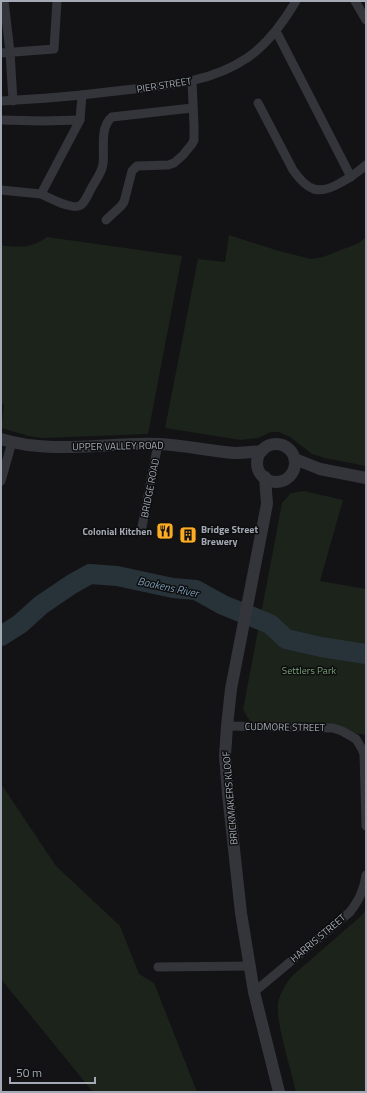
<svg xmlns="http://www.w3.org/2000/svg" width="367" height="1093" viewBox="0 0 367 1093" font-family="'Titillium Web',sans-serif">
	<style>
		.green { fill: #1b231b }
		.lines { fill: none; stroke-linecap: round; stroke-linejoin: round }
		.river { stroke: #283239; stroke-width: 20 }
		.minor { stroke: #33353a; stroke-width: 9 }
		.tertiary { stroke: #33353a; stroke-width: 12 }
		.labels { text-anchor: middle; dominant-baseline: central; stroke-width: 3; stroke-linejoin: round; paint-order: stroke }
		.street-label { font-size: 10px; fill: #a3aab6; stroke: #0e0e0f }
		.poi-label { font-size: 10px; font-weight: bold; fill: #a3aab6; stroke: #0e0e0f; text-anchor: start }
		.park-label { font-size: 10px; fill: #79a27a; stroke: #0e0e0f }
		.water-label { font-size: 11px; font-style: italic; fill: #7899b3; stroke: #0e0e0f }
	</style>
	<rect width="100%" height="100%" fill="#131315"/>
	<g class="green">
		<path d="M229 235 279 251 311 259 323 257 359 243 366 237V466L325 458 312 454 290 437 279 432H271L258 438 241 440 165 428 198 259 225 262Z"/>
		<path d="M47 237 182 256 148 434 43 438 29 436 1 428 4 405 1 403V245C18 248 33 248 47 237Z"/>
		<path d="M304 491 343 500 320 581 366 589V735L342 731 253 726 243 710 282 503 291 493Z"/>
		<path d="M1 784 56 866 120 926 139 974 154 983 197 1092H93L1 979Z"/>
		<path d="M366 910V1092H296C292 1073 275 1020 278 1003 280 993 285 985 292 976L360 917Z"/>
	</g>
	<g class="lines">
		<path class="river" d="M1 636 20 624 41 605 72 584 90 574 117 576 173 588 196 590 223 605 270 624 286 639 321 647 366 654"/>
		<g class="minor">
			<path d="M4 1 10 52 13 101"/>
			<path d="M355 1 366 20"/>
			<path d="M276 31 351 177"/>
			<path d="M1 53 54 49 57 1"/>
			<path d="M1 101C39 99 78 96 116 91 160 86 209 84 247 58 268 44 283 23 296 1"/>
			<path d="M258 103 293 170C307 190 318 196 340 183 350 178 358 172 366 165"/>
			<path d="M1 120 43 121 80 120"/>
			<path d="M1 190 41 194 80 120 82 95"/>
			<path d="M41 194C50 198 73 211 81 205 86 201 88 194 91 189 95 181 102 173 103 164 105 149 99 128 112 117L192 108"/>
			<path d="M106 220 121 206 124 202 132 171 137 166 168 165 174 163 183 155 192 144 194 140V126L192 81"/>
			<path d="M1 481 12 442"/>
			<path d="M141 532 158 444"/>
			<path d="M227 726 333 728 342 731 356 739 362 749 364 754 366 826"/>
			<path d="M158 967 250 966"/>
			<path d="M254 992 350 912C359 900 364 890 366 875"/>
		</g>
		<g class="tertiary">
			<path d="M1 439C52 455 106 442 159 444 184 445 209 451 234 453 243 453 253 452 262 451"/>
			<circle cx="276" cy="463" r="19"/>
			<path d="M295 459 320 469 366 478"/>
			<path d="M265 477 267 504 231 689 227 726 225 756 228 794 241 913 254 992 279 1092"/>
		</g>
	</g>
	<defs>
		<g id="restaurant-square" transform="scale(0.9)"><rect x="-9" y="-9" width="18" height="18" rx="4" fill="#fcac23" stroke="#0e0e0f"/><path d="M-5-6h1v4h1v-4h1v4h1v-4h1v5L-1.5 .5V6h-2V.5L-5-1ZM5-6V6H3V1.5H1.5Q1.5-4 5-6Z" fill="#111"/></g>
		<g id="building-square" transform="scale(0.9)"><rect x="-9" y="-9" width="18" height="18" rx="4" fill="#fcac23" stroke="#0e0e0f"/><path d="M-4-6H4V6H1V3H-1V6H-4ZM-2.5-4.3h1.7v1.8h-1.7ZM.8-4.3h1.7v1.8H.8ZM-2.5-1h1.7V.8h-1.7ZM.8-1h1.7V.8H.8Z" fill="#111"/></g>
	</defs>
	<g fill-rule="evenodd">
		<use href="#restaurant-square" x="165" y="531"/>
		<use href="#building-square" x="188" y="535"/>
	</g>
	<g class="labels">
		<g class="street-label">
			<text transform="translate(164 85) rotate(-9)">PIER STREET</text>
			<text transform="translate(118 446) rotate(-1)">UPPER VALLEY ROAD</text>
			<text transform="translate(150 488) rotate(-79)">BRIDGE ROAD</text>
			<text transform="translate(285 727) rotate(1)">CUDMORE STREET</text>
			<text transform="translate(230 798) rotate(-95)">BRICKMAKERS KLOOF</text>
			<text transform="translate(318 938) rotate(-40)">HARRIS STREET</text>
		</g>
		<g class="poi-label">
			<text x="201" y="529">Bridge Street<tspan x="201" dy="12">Brewery</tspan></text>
			<text x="152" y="531" text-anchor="end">Colonial Kitchen</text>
		</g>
		<g class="park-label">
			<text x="309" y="670">Settlers Park</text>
		</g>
		<g class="water-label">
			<text transform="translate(168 587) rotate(12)">Baakens River</text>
		</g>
	</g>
	<rect width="367" height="1093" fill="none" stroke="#a3aab6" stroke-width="4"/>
	<path d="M10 1077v6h85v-6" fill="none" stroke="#a3aab6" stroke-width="2"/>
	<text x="16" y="1077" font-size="12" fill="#a3aab6" stroke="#0e0e0f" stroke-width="3" paint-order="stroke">50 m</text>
</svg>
